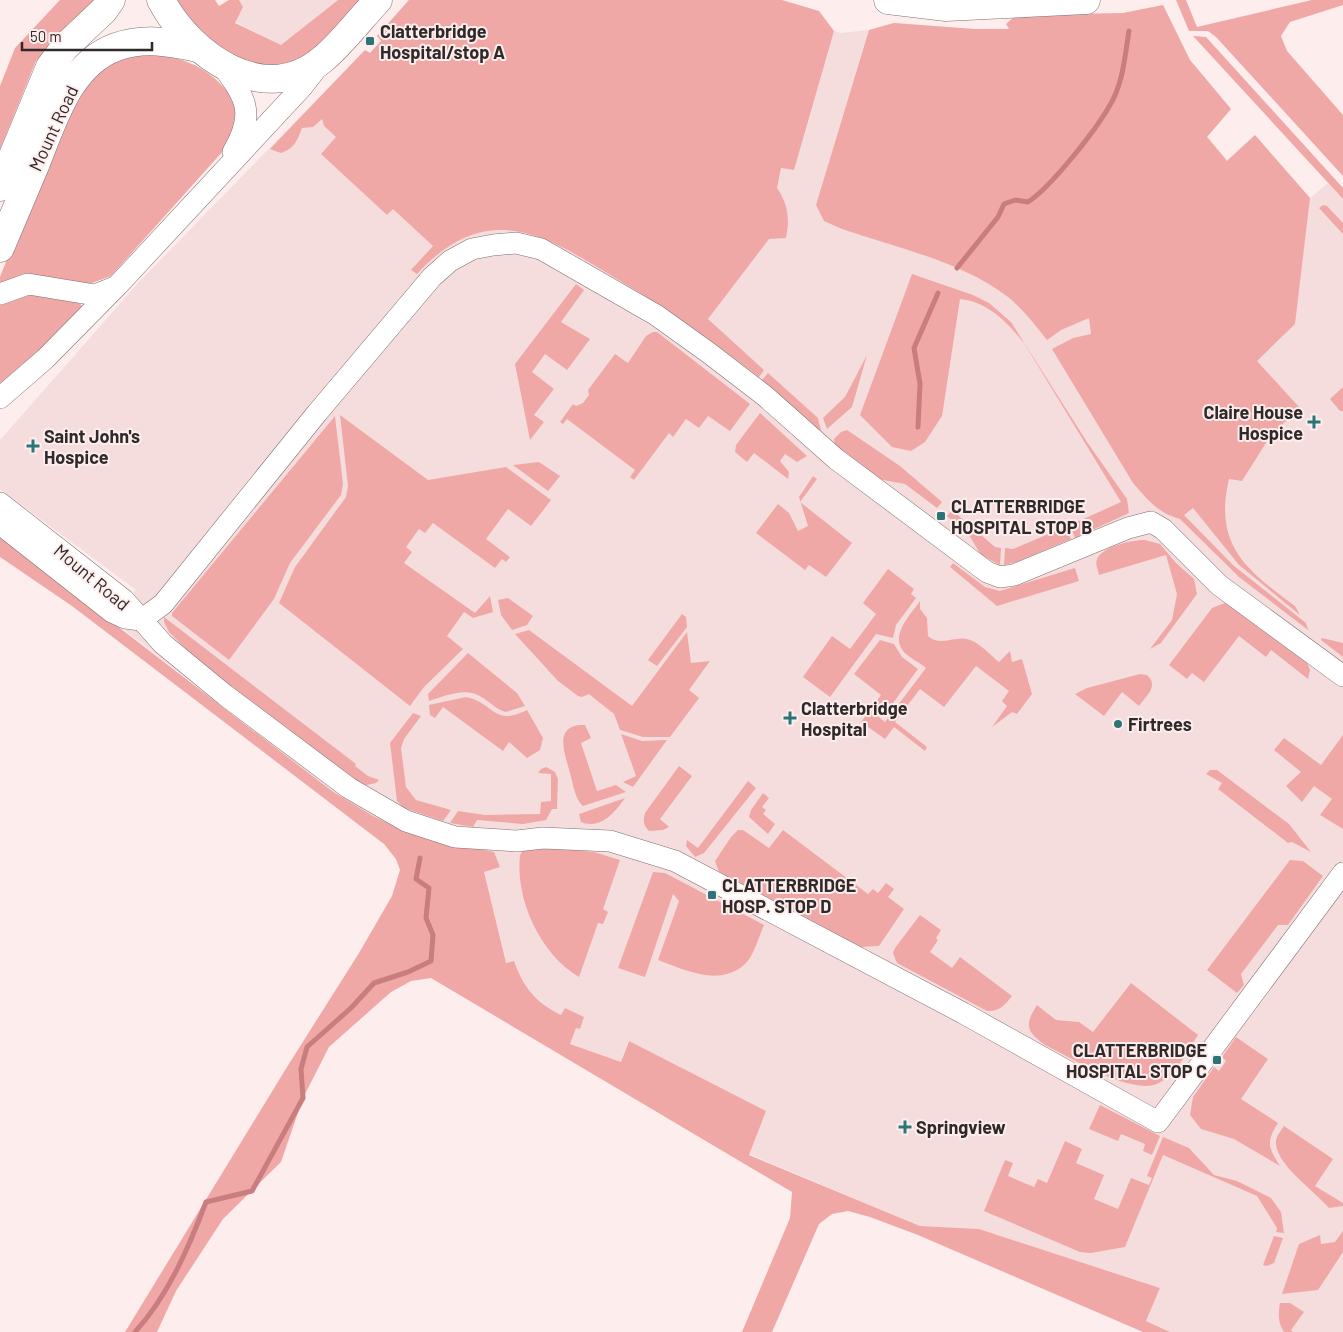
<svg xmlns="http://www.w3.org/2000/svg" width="1343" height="1332" viewBox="0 0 1343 1332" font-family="Barlow,sans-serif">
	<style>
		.built { fill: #f6dddd }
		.green { fill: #f0a8a7 }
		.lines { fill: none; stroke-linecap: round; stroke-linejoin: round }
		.stream { stroke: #ca7d7e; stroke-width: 5 }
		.minor-casing { stroke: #7e7070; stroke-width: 22 }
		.secondary-casing { stroke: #7e7070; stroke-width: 29 }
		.minor { stroke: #fff; stroke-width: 21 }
		.secondary { stroke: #fff; stroke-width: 28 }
		.poi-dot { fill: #2b7578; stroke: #fdeded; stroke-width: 2 }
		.labels { text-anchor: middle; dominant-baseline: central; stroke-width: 4; stroke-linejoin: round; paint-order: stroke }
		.poi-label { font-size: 18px; font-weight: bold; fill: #2f2a29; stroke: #fdeded; text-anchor: start }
		.street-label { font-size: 18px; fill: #2f2a29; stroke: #fdeded }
	</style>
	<rect width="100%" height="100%" fill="#fdeded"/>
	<g class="built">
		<path d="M239 0H338L281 45 235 22 243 7Z"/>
		<path d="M409 0H469L822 34 834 31 841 33 869 30 894 23 974 29 1063 28 1163 5 1190 60 1231 109 1207 136 1227 160 1255 135 1310 198 1328 183 1343 199V1332H1170L1146 1321 1160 1288 979 1229 920 1226 749 1154 765 1111 628 1041 621 1062 570 1044 361 814 113 621 136 590 0 489V440L139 282 365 50 370 53 381 41 377 36Z"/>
	</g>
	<g class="green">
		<path d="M60 0H99L36 61 0 149V86L15 48Z"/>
		<path d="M172 0H215L219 6 229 0H239L243 7 235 23 281 45 338 0H359V3L312 55 294 65 250 66 205 37Z"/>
		<path d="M409 0H782L819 11 834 31 794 170 781 168 777 188C788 204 790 219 786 238L769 239 708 319 764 370 759 377C708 338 657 302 602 270 570 251 536 229 498 230 465 231 438 251 417 274L411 270 433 246 393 209 387 215 321 154 336 137 324 126 322 119 313 127 302 128C297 141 295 148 281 153L270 149 365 50 370 53 381 41 377 36Z"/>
		<path d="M1176 0H1186L1197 27 1312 0H1343V5L1290 22 1281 36 1287 51 1343 115V176L1216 37 1208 31H1189Z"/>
		<path d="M1163 5 1190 60 1231 109 1207 137 1227 161 1255 135 1310 198 1295 324 1257 361 1300 408 1271 435 1242 481 1229 479C1213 546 1248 571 1295 606L1300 615 1239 565 1193 508 1184 515 1234 566 1306 623 1308 630 1239 577 1180 519C1159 514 1147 499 1133 483L1052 349 1073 338 1091 334 1089 318 1061 330 1047 340C1035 325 1023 309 1008 297 961 261 897 248 842 229L824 221 816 205 869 30 894 23 974 29H1009L1006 24 1016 15 1123 13Z"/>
		<path d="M1193 36 1206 37 1343 188V199Z"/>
		<path d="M138 54C185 56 208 65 237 103L232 141 111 276 92 283 0 284V277L51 149 77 94 97 74 117 60Z"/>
		<path d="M1323 205 1327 206 1343 223V234L1319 208Z"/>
		<path d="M912 274 973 295 989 303 1011 322 1087 442 1127 499 1129 513 1075 538 1070 525 1121 502 1024 343C1007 322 988 302 960 299L942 416 925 442 911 451 892 447 860 415Z"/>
		<path d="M576 284 584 290 561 322 590 339 567 370 545 354 532 372 554 389 534 415 544 422 530 440 515 364Z"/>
		<path d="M32 290 78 302 82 306 45 347 0 387V305L6 299Z"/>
		<path d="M653 332H657L750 404 730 431 708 416 699 428 686 419 673 437 669 433 634 480 630 477 635 470 567 419 563 424 560 422 573 404 576 406 583 403 589 395 588 390 615 354 628 363 646 336Z"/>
		<path d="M867 355 852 407 827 429 823 418 845 397Z"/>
		<path d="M768 373 818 418 821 431 814 430 762 380Z"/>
		<path d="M1343 387V411H1340L1330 399Z"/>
		<path d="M760 413 807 456 797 462 785 454 780 461 789 472 788 479 754 453 747 462 735 452 736 445Z"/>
		<path d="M340 415 428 480 506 467 551 500 531 526 508 509 486 539 510 557 506 562 502 559 495 568 433 523 425 533 419 529 406 547 412 552 404 563 475 613 490 596 493 612 473 618 464 612 447 636 463 649 424 687 410 706 279 603 295 567 346 497 348 486Z"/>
		<path d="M335 416 343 484 341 495 290 563 274 599 229 660 172 616V613Z"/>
		<path d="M847 430 900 466 942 502 937 508 905 484 878 479 835 447 834 439 841 432Z"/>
		<path d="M539 462 560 476 548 491 513 465Z"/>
		<path d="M813 476 817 479 800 502 852 543 826 577 809 565 805 570 756 533 778 504 789 513 798 531 808 526 799 497Z"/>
		<path d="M952 510 995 547 1001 548 1000 565 981 555 969 535 947 516Z"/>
		<path d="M1065 527 1071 539 1017 562 1004 565 1005 548 1013 549Z"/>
		<path d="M0 536 332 791 373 816 407 832 494 852 500 867 484 872 506 963 514 961C523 987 536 1003 561 1015L565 1008 584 1017 580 1029 576 1028 570 1044 621 1062 629 1041 766 1111 749 1155 920 1226 979 1229 1160 1288 1146 1321 1170 1332H1143L918 1235 870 1217 848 1211 832 1214 819 1224 772 1332H742L790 1218 792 1192 431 978 411 981 391 992 329 1047 303 1098 281 1162 223 1219 176 1291 157 1332H125L287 1067 359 953 392 896 400 870 396 859 384 844 72 606 0 557Z"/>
		<path d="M1145 540 1160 544 1176 563 1194 579 1197 594 1161 643 1150 649 1172 620 1177 594 1166 555 1099 575C1098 569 1095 564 1097 559 1103 546 1132 540 1145 540Z"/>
		<path d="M953 563 985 587 1000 591 1075 568 1079 581 997 606 950 567Z"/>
		<path d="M888 569 914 589 911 594 916 598 896 625 893 638 876 634 830 697 803 677 832 636 850 649 876 614 863 603Z"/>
		<path d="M508 598 533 616 527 625 512 630 501 615 498 600Z"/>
		<path d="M920 601V609L927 618 928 636C942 648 954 634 970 640 980 643 990 655 999 662L1010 651 1012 662 1022 659 1032 694 1017 714 1012 712 992 727 1007 706 1002 701 1009 691 976 666 944 707 920 689 895 722 927 747 925 751 894 727 885 739 861 722 870 710 885 722 926 668C919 662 909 658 903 651 890 635 911 614 920 601Z"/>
		<path d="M1225 603 1233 606 1307 662 1310 670 1308 679 1271 650 1266 657 1239 636 1204 682 1192 673 1187 679 1169 665 1212 608Z"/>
		<path d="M682 614 686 617 687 627 657 666 648 660Z"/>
		<path d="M164 617 356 764 355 766 368 776 379 780 376 783 362 786 259 709 187 650 169 632 164 622Z"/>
		<path d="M529 630 632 706 687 632 691 663 710 661 689 690 699 698 670 737H643L620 730 614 714 589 694 582 697 578 696 558 681 515 634Z"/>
		<path d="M1322 638 1343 643V657L1321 640Z"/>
		<path d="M880 640 894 644 902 657 918 669 885 714 873 706 881 695 854 674Z"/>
		<path d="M468 653 517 693 525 706 506 712C497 710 491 703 483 698 466 686 446 696 429 701L428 694Z"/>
		<path d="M1140 674 1147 675C1159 686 1147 695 1139 706L1122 692 1104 716 1075 694 1087 688Z"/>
		<path d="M466 697C495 703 493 727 527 710L543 738 540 750 527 758 509 742 503 751 443 707 435 718 430 715 429 705Z"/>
		<path d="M413 713 421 716 404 739 401 748 406 787 416 800 451 810 443 821 404 808 397 801 390 743Z"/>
		<path d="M585 725 591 738 581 743 597 791 616 785 626 792 583 806C575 800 573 783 570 773 565 754 552 724 585 725Z"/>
		<path d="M621 734 642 741 667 740 633 787 623 782 636 776Z"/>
		<path d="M1343 735V829L1320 815 1332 799 1314 786 1302 802 1286 786 1301 772 1274 750 1284 738 1321 765Z"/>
		<path d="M679 766 692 776 660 819 669 827 663 830 649 831C643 825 643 821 645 813Z"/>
		<path d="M546 767 555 772 558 779 557 809H552L546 820 523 824 477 820 473 827 450 823 458 811 485 815 540 814 541 802 551 801V774L538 773 541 769Z"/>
		<path d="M1210 770H1217L1289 824 1311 852 1292 842 1288 843 1218 789 1222 783 1206 774Z"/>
		<path d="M748 781 756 788 704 853 695 857 686 846 687 840 698 848Z"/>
		<path d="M763 793 769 798 762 807 766 810 763 814 775 824 768 834 749 817 751 810Z"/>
		<path d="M625 798C615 812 601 830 581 822L579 814Z"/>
		<path d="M738 830H743L769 848 783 830 868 894 873 889 878 893 886 883 894 889 888 897 904 909 879 946 861 947 719 872 715 861 731 837Z"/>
		<path d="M537 846 594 852 620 860 603 909 608 912 603 924 598 923 579 977C540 954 515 899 520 855L523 851Z"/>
		<path d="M1290 860 1303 861 1323 876 1288 925H1278L1241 974 1244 985 1237 993 1207 970Z"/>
		<path d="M653 872 665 873 764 925C759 936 754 955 746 963 721 988 685 970 658 960L679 901 673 894 645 977 618 968Z"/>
		<path d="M920 915 941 930 936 938 938 940 930 952 952 968 960 957 1012 996C1005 1005 999 1012 987 1011L897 963 893 953 895 948Z"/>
		<path d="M1131 983 1198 1035C1188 1050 1176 1075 1159 1083 1133 1097 1070 1057 1045 1045 1025 1031 1025 1024 1037 1005L1056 1020 1079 1022 1093 1032Z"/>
		<path d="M1236 1037 1268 1059 1241 1099 1278 1123C1266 1142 1268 1147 1280 1166L1234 1139 1201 1129 1190 1115 1193 1097 1214 1067 1219 1071 1226 1061 1222 1057Z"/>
		<path d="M1100 1105 1160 1136 1152 1155 1143 1151 1145 1144 1121 1134 1118 1141 1089 1129Z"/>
		<path d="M1284 1126 1333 1159 1315 1186 1343 1203V1206L1329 1208C1315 1191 1273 1163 1276 1140 1277 1135 1281 1131 1284 1126Z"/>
		<path d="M1163 1137 1189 1148 1214 1175 1237 1181 1271 1198 1281 1212 1284 1233 1276 1232 1277 1228 1257 1196 1163 1155 1125 1247 1091 1253 1080 1252 984 1211 1005 1160 1013 1163 1008 1176 1034 1187 1038 1179 1047 1183 1065 1141 1082 1149 1076 1163 1104 1175 1094 1199 1118 1209 1131 1178 1149 1185 1152 1178 1147 1176Z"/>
		<path d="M1343 1231V1252L1318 1290 1282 1294 1299 1244 1320 1235 1321 1244 1335 1242Z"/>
		<path d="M1274 1236 1283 1238 1274 1263 1267 1266 1263 1265Z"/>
		<path d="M1280 1303H1290L1304 1312 1291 1330 1293 1332H1284C1278 1323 1278 1314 1280 1303Z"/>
	</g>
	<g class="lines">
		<g class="stream">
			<path d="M957 268 998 217 1004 204 1015 200 1028 202C1051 187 1096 130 1110 105 1123 84 1125 55 1129 31"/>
			<path d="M918 427 920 384 914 348 938 293"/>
			<path d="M135 1332C168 1296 189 1247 206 1202L252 1191 303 1098 301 1069 307 1047 351 1008 374 983 408 972 431 961 433 935 426 918 429 888 416 879 420 858"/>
		</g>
		<g class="minor-casing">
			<g id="minor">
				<path d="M221 64C246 98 256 113 233 152"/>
				<path d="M0 294 28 284 95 295 115 287"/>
				<path d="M0 398 45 359 117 286 302 87 319 65"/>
				<path d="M0 503 124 600 163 644 225 695 349 788 406 821 455 837 517 841 543 838 610 841 675 861 963 1013 1158 1122 1343 873"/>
				<path d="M0 524 112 612 125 618 141 620"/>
				<path d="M141 620 163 604 317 413 432 277 450 261 472 249 493 245 516 243 541 249 656 315 709 353 765 396 836 459 987 572 1000 577 1014 575 1128 528 1151 522 1163 529 1219 585 1343 676"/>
			</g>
		</g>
		<g class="secondary-casing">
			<g id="secondary">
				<path d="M161 0C190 55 264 109 323 59 343 42 360 19 378 0"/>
				<path d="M888 0 946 7 1086 0"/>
				<path d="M0 187 50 67 65 47 104 10 111 0"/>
				<path d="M0 248C12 219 24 191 36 163 53 121 69 64 116 47 144 37 170 42 198 48"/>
			</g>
		</g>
		<use href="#minor" class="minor"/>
		<use href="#secondary" class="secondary"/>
	</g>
	<g class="poi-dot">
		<rect x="365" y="36" width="10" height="10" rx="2.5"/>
		<path d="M1311.5 414.5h5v5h5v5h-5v5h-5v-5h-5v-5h5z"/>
		<path d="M30.5 438.5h5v5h5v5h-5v5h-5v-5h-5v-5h5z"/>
		<rect x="936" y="511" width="10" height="10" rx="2.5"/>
		<path d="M787.5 710.5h5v5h5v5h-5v5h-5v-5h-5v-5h5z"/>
		<circle cx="1118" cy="724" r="5"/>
		<rect x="707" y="890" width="10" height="10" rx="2.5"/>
		<rect x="1212" y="1055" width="10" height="10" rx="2.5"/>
		<path d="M902.5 1119.5h5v5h5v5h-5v5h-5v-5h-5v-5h5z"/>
	</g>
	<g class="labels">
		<g class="poi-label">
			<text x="380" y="31">Clatterbridge<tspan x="380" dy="21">Hospital/stop A</tspan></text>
			<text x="1303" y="412" text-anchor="end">Claire House<tspan x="1303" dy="21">Hospice</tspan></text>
			<text x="44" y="436">Saint John's<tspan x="44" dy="21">Hospice</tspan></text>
			<text x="951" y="506">CLATTERBRIDGE<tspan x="951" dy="21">HOSPITAL STOP B</tspan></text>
			<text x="801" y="708">Clatterbridge<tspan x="801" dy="21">Hospital</tspan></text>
			<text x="1128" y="724">Firtrees</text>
			<text x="722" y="885">CLATTERBRIDGE<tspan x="722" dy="21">HOSP. STOP D</tspan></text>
			<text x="1207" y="1050" text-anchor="end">CLATTERBRIDGE<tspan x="1207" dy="21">HOSPITAL STOP C</tspan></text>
			<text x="916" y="1127">Springview</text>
		</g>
		<g class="street-label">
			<text transform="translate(53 128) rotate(-65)">Mount Road</text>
			<text transform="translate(92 577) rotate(40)">Mount Road</text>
		</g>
	</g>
	<path d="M22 42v8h130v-8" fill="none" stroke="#2f2a29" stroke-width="2.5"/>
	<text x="30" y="42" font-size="15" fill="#2f2a29" stroke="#fdeded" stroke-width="4" paint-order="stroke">50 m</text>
</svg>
